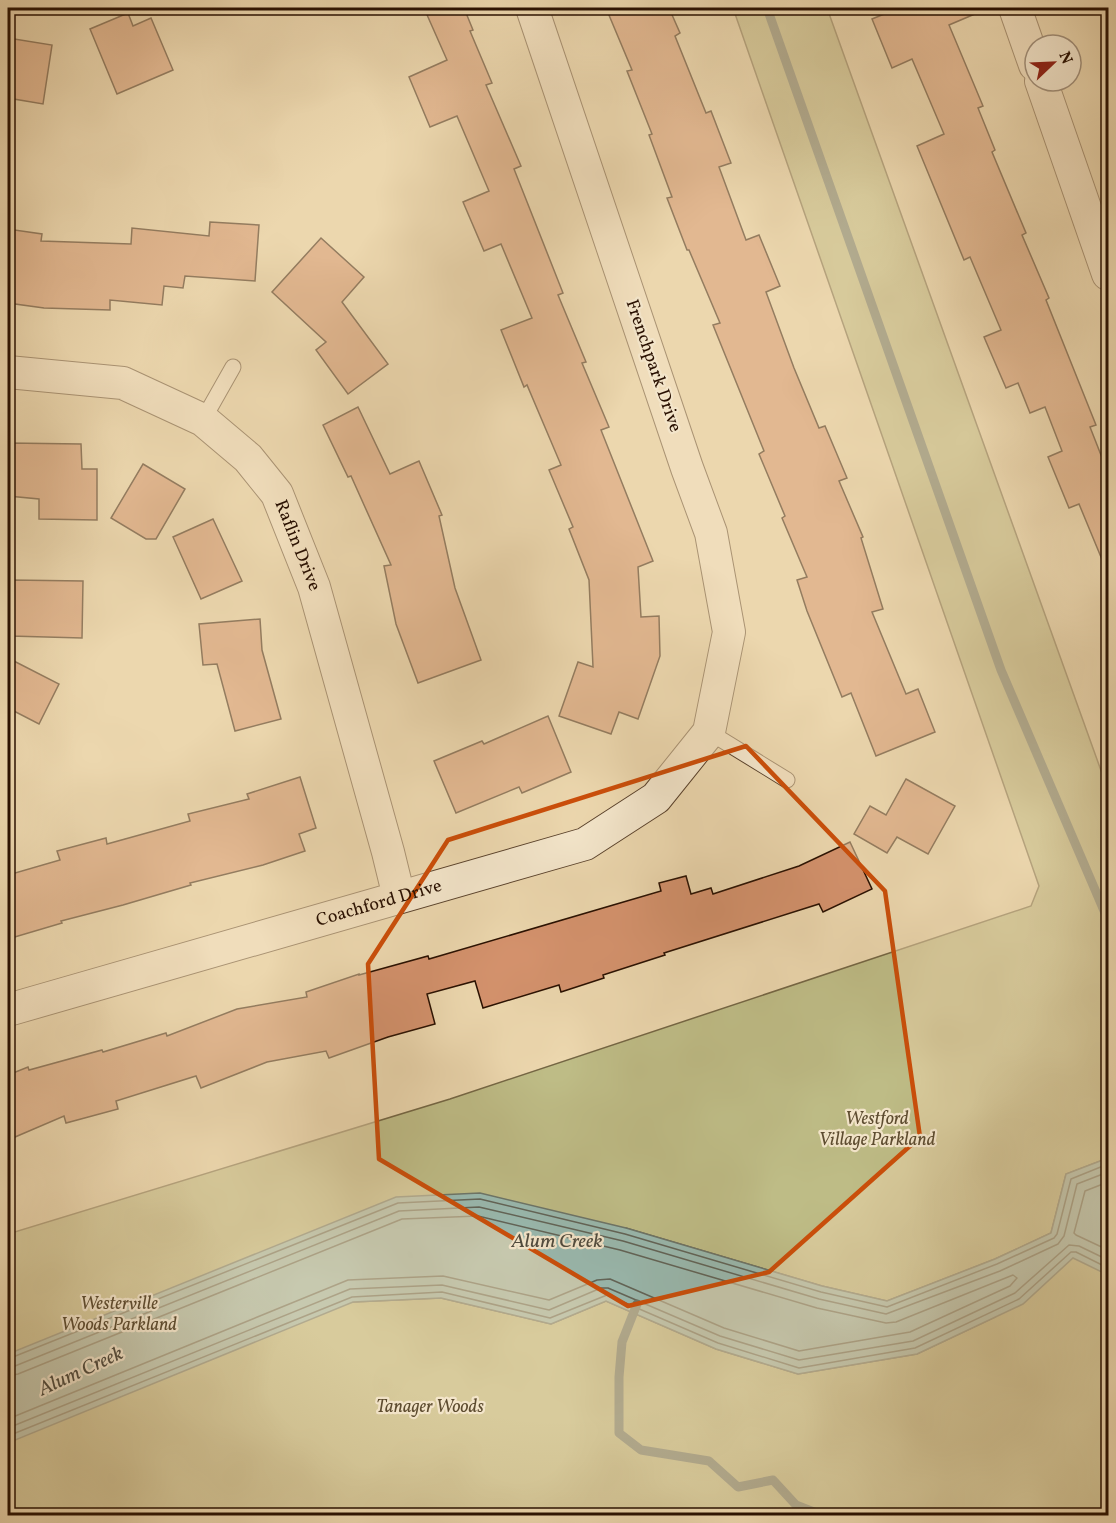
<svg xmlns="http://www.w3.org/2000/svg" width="1116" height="1523" viewBox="0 0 1116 1523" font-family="Vollkorn,serif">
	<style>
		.green { fill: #bebc86; stroke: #746644; stroke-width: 1.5 }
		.water { fill: #99b9af; stroke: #6c7569; stroke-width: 1.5 }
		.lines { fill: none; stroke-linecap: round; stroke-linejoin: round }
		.shore { stroke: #616458; stroke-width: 1.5 }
		.stream { stroke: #6c7569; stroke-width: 9 }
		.building { fill: #d4926d; stroke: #291001; stroke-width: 1.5 }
		.lane-casing { stroke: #5a422c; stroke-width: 17 }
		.street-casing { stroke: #5a422c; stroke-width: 34 }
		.lane { stroke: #f3e5ca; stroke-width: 15 }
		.street { stroke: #f3e5ca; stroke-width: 32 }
		.marked { fill: none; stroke: #cb4e0a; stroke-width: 4.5; stroke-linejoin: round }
		.labels { text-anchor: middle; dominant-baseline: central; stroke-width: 4.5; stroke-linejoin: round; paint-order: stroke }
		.street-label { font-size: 18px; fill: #291001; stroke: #f3e5ca }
		.park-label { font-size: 18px; font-style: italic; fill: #5d4c30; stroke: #f3e5ca }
		.water-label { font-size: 20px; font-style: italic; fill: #504b3e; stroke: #f3e5ca }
	</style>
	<rect width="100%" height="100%" fill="#ecd7ae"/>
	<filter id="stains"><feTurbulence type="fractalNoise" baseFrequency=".00333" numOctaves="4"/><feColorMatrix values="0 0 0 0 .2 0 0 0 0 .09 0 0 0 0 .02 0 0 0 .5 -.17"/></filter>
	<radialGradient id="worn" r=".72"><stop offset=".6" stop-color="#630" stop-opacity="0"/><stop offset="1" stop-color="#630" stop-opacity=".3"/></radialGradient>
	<path class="green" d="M733 8H827L1108 790V1158L1066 1174 1051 1233 995 1259 887 1301 822 1286 626 1228 353 1302 441 1298 551 1324 606 1301 716 1349 798 1374 917 1354 995 1317 982 1278 1108 1235V1515L8 1516V1234L450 1099 1031 906 1039 886Z"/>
	<path class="water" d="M1108 1158V1275L1073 1258 1023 1304 917 1354 798 1374 716 1349 606 1301 551 1324 441 1298 353 1302 8 1443V1354L396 1197 480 1193 626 1228 822 1286 887 1301 995 1259 1051 1233 1066 1174Z"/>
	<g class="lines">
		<g class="shore">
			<path d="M1108 1182 1085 1191 1074 1233 1076 1235 1108 1250"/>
			<path d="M8 1359 398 1203 480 1199 625 1234 821 1292 887 1307 997 1264 1054 1238 1057 1234 1071 1179 1108 1164"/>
			<path d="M8 1367 15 1366 399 1211 479 1207 623 1241 819 1299 886 1314 1000 1271 1058 1244 1064 1236 1077 1184 1108 1172"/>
			<path d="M8 1376 18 1374 402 1219 478 1216 620 1250 817 1308 886 1323 896 1322 1013 1275 1017 1278 1010 1286 910 1332 799 1351 724 1328 610 1279 597 1280 549 1300 443 1276 348 1280 8 1419"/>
			<path d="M8 1428 350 1289 442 1285 549 1310 601 1288H608L720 1336 799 1360 913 1341 1015 1293 1069 1245 1079 1246 1108 1260"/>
			<path d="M8 1436 352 1297 442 1292 550 1318 607 1295 718 1343 799 1368 915 1348 1019 1299 1071 1252H1076L1108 1268"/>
		</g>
		<g class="stream">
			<path d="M767 8 1001 670 1108 920"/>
			<path d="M637 1304 622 1342 619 1377V1433L641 1450 709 1461 738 1487 773 1480 796 1505 824 1516"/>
		</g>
	</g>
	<g class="building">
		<path d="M424 8H464L473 30 470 31 492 83 486 85 521 166 514 169 563 293 558 295 586 362 582 363 609 427 601 430 653 561 638 567 641 617 659 616 660 656 638 719 619 712 611 734 559 716 578 662 593 667 589 580 569 529 573 527 549 470 561 465 527 385 524 387 501 330 532 318 501 244 484 251 463 202 489 191 457 116 430 127 409 77 447 60Z"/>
		<path d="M606 8H669L680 33 675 36 706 113 711 111 731 163 719 167 746 240 759 235 780 286 766 292 794 368 819 428 825 426 847 478 839 481 863 537 861 538 883 609 872 612 906 694 918 689 935 732 876 756 851 693 842 697 807 611 797 580 807 577 782 518 785 516 759 454 764 451 713 325 720 323 689 250H687L667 198 672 197 649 135 652 134 627 71 632 70Z"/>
		<path d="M899 8H989L949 25 983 106 978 108 995 150 992 152 1026 233 1022 235 1049 298 1046 300 1096 425 1090 427 1108 473V574L1079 504 1069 508 1048 457 1062 451 1045 407 1030 413 1018 383 1006 388 984 337 1001 330 970 257 964 260 917 146 944 134 912 59 892 68 872 19Z"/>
		<path d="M128 13 133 26 151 18 173 70 117 94 90 29Z"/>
		<path d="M8 38 52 45 43 104 8 98Z"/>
		<path d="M210 222 259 225 255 281 185 276 183 288 164 286 162 305 110 300V310L44 308 8 303V229L42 234 41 241 131 244 132 228 209 236Z"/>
		<path d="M321 238 364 277 342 302 388 364 348 394 316 350 326 342 272 292Z"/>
		<path d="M358 407 390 474 419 461 442 515 439 516 455 588 481 660 418 683 396 624 384 566 391 565 351 476 348 477 323 425Z"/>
		<path d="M8 443 81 444 82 469H97V520L39 519V499L8 496Z"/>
		<path d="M143 464 185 489 156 539H146L111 518Z"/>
		<path d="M213 519 242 581 201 599 173 537Z"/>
		<path d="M11 580 83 581 82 638 10 636Z"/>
		<path d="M260 619 262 650 281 719 235 731 217 664 203 665 199 624Z"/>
		<path d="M8 658 59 684 39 724 8 708Z"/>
		<path d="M548 716 571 772 522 793 519 787 456 813 434 761 482 741 484 744Z"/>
		<path d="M300 777 316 828 299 834 305 851 263 865 190 883 191 885 123 905 61 921 62 923 8 939V875L60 860 57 851 106 838 107 844 190 821 188 814 249 799 247 794Z"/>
		<path d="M906 779 955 806 928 854 897 837 887 853 854 834 870 806 886 815Z"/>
		<path d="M850 842 872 889 823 912 819 904 664 953 665 955 603 975 604 978 561 992 559 985 483 1008 475 981 427 994 435 1024 388 1037 329 1058 326 1051 267 1062 201 1088 196 1076 116 1101 118 1109 66 1123 64 1116 8 1140V1075L28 1067 29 1070 102 1050 103 1052 166 1033 167 1036 237 1009 307 997 306 992 359 974V975L428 956 429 959 661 891 659 883 686 876 691 894 711 888 713 894 799 866Z"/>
	</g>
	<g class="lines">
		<g class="lane-casing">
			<g id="lane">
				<path d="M203 420 233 367"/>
				<path d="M709 732 787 780"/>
			</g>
		</g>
		<g class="street-casing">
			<g id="street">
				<path d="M1015 8 1035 65"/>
				<path d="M1041 81 1108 274"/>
				<path id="s1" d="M8 372 123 383 203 420 248 458 277 494 314 587 388 852 399 897"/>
				<path id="s2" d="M8 1010 585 844 656 798 709 732 729 632 711 533 687 468 532 8"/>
			</g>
		</g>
		<use href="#lane" class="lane"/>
		<use href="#street" class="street"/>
	</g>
	<path d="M0 0H1116V1523H0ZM746 746 885 891 920 1137 769 1272 628 1306 379 1159 368 964 448 840Z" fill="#ecd7ae" fill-opacity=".55" fill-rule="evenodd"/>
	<path class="marked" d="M746 746 885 891 920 1137 769 1272 628 1306 379 1159 368 964 448 840Z"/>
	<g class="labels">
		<g class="street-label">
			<text transform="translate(653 366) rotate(71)">Frenchpark Drive</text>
			<text stroke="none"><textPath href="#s1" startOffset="364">Raflin Drive</textPath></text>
			<text stroke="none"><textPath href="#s2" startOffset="386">Coachford Drive</textPath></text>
		</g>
		<g class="park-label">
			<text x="877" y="1119">Westford<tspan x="877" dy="21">Village Parkland</tspan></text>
			<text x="119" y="1304">Westerville<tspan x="119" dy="21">Woods Parkland</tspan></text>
			<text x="430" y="1407">Tanager Woods</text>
		</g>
		<g class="water-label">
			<text x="557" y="1242">Alum Creek</text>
			<text transform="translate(81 1372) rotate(-25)">Alum Creek</text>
		</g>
	</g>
	<rect width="1116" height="1523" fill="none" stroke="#ecd7ae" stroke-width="30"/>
	<rect x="9" y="9" width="1098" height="1505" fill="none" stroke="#291001" stroke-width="3"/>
	<rect x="15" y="15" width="1086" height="1493" fill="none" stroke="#291001" stroke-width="1.5"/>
	<g transform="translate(1053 63) rotate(67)"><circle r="28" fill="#f3e5ca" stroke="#a2907a" stroke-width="1.5"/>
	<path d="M0-4.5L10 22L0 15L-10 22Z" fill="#8f2418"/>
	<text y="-9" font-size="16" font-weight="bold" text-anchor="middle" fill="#291001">N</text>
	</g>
	<rect width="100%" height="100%" filter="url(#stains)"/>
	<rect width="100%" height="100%" fill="url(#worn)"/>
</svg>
